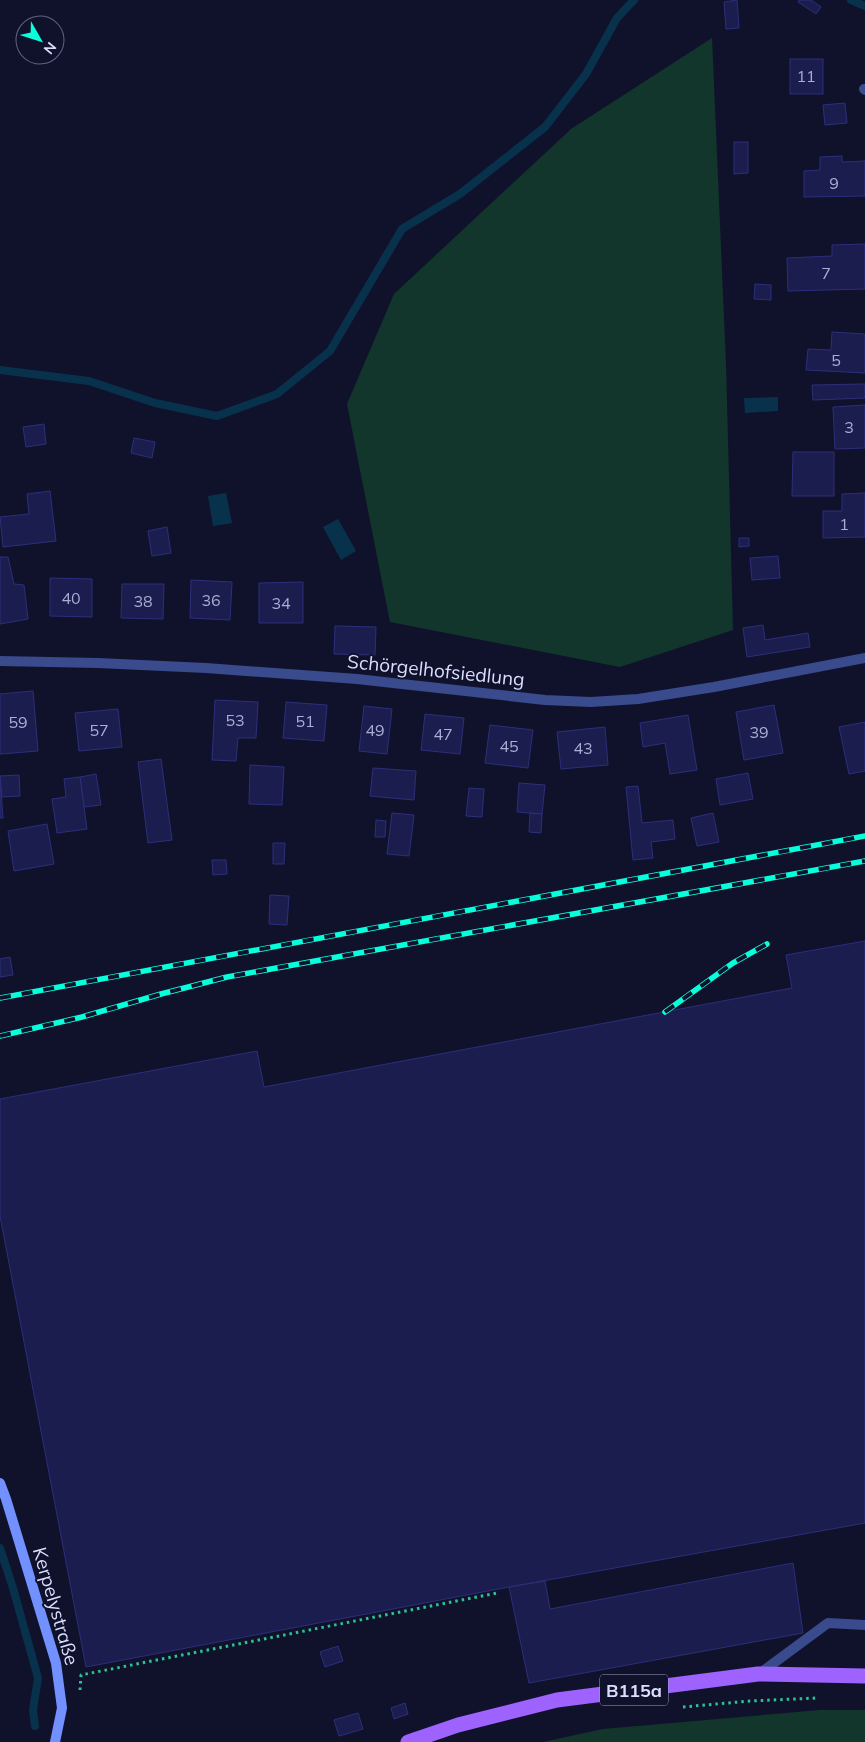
<svg xmlns="http://www.w3.org/2000/svg" width="865" height="1742" viewBox="0 0 865 1742" font-family="Mulish,sans-serif">
	<style>
		.green { fill: #12362c }
		.water { fill: #08324c }
		.lines { fill: none; stroke-linecap: round; stroke-linejoin: round }
		.stream { stroke: #08324c; stroke-width: 8 }
		.building { fill: #1b1d4e; stroke: #2c2f7b }
		.path { stroke: #2ac395; stroke-width: 3; stroke-dasharray: 2.5 4; stroke-linecap: butt }
		.lane { stroke: #394a8d; stroke-width: 10 }
		.street { stroke: #394a8d; stroke-width: 10 }
		.secondary { stroke: #7291ff; stroke-width: 10 }
		.primary { stroke: #9e62ff; stroke-width: 15 }
		.rail-casing { stroke: #07ffdb; stroke-width: 5.5 }
		.rail { stroke: #10122c; stroke-width: 4; stroke-dasharray: 11; stroke-linecap: butt }
		.labels { text-anchor: middle; dominant-baseline: central; stroke-width: 4; stroke-linejoin: round; paint-order: stroke }
		.number-label { font-size: 16px; fill: #abaed3 }
		.shield { fill: #10122c; stroke: #9ea2c0; stroke-width: 1 }
		.shield-label { font-size: 18px; font-weight: bold; fill: #dbdfff }
		.street-label { font-size: 19px; fill: #dbdfff; stroke: #10122c }
	</style>
	<rect width="100%" height="100%" fill="#10122c"/>
	<g class="green">
		<path d="M712 38 726 365 733 630 620 667 390 622 347 404 394 294 571 129Z"/>
		<path d="M820 1710H865V1742H543L603 1729Z"/>
	</g>
	<g class="water">
		<path d="M778 397V411L745 413 744 398Z"/>
		<path d="M226 493 232 523 213 526 208 496Z"/>
		<path d="M338 519 356 551 341 560 323 527Z"/>
	</g>
	<g class="lines">
		<g class="stream">
			<path d="M851 0 865 6"/>
			<path d="M0 370 89 381 155 403 217 416 277 394 330 351 402 229 460 194 545 127 586 74 617 18 634 0"/>
			<path d="M0 1548 13 1588 38 1678 33 1710 35 1726"/>
		</g>
	</g>
	<g class="building">
		<path d="M737 0 739 28 726 29 724 2Z"/>
		<path d="M799 0H811L821 7 816 14 798 2Z"/>
		<rect x="790" y="59" width="33" height="35"/>
		<path d="M845 103 847 123 825 125 823 105Z"/>
		<path d="M734 142H748V173L734 174Z"/>
		<path d="M842 156V162L865 161V196L804 197V171L820 170V157Z"/>
		<path d="M865 244V289L788 291 787 258 832 256V245Z"/>
		<path d="M755 284 771 285V300L754 299Z"/>
		<path d="M832 332 865 334V373L806 370 808 349 831 350Z"/>
		<path d="M865 384V398L813 400 812 385Z"/>
		<path d="M865 405V448L835 449 833 407Z"/>
		<path d="M44 424 46 444 26 447 23 427Z"/>
		<path d="M134 438 155 442 152 458 131 453Z"/>
		<path d="M793 452H834V496H792Z"/>
		<path d="M50 491 56 541 3 547 0 517 29 514 27 494Z"/>
		<path d="M865 493V537L823 538V511H842V494Z"/>
		<path d="M167 527 171 553 152 556 148 531Z"/>
		<path d="M739 538H749V546L739 547Z"/>
		<path d="M778 556 780 578 752 580 750 558Z"/>
		<path d="M0 557H8L14 584 24 585 28 619 0 624Z"/>
		<path d="M50 578 92 579V617L50 616Z"/>
		<path d="M191 580 232 582 230 620 190 618Z"/>
		<path d="M303 582V623H259V583Z"/>
		<path d="M122 584H164L163 619 121 618Z"/>
		<path d="M763 625 765 640 808 633 810 647 747 657 743 628Z"/>
		<path d="M335 626 376 627 375 655 334 654Z"/>
		<path d="M33 691 38 751 0 754V694Z"/>
		<path d="M215 700 258 702 256 738H238L236 761 212 760Z"/>
		<path d="M286 702 327 705 324 741 283 738Z"/>
		<path d="M774 705 783 753 744 760 736 712Z"/>
		<path d="M364 706 392 709 387 754 359 751Z"/>
		<path d="M118 709 122 747 79 751 75 713Z"/>
		<path d="M425 714 464 718 460 754 421 750Z"/>
		<path d="M688 715 697 770 670 774 665 743 643 747 640 723Z"/>
		<path d="M865 722V771L849 774 839 727Z"/>
		<path d="M490 725 533 730 528 768 485 763Z"/>
		<path d="M605 727 608 765 561 769 557 732Z"/>
		<path d="M161 759 172 840 148 843 138 762Z"/>
		<path d="M250 765 284 767 282 805 249 804Z"/>
		<path d="M373 768 416 771 414 800 370 796Z"/>
		<path d="M748 773 753 799 720 805 716 779Z"/>
		<path d="M96 774 101 805 84 807 80 777Z"/>
		<path d="M0 775 3 818H0Z"/>
		<path d="M19 775 20 796 2 797 0 776Z"/>
		<path d="M80 777 87 829 57 833 52 799 66 797 64 779Z"/>
		<path d="M519 783 545 785 542 814 517 812Z"/>
		<path d="M638 786 642 823 673 820 675 839 651 842 653 858 633 860 626 787Z"/>
		<path d="M469 788 484 789 482 817 466 816Z"/>
		<path d="M392 813 414 815 409 856 387 854Z"/>
		<path d="M530 813 542 814 541 833 529 832Z"/>
		<path d="M713 813 719 842 697 846 691 818Z"/>
		<path d="M376 820 386 821 385 837H375Z"/>
		<path d="M47 824 54 864 14 871 8 831Z"/>
		<path d="M273 843H285L284 864H273Z"/>
		<path d="M212 860H226L227 874 213 875Z"/>
		<path d="M270 895 289 896 287 925 269 924Z"/>
		<path d="M865 941V1523L509 1587 86 1667 0 1216V1099L257 1051 264 1087 792 988 786 955Z"/>
		<path d="M10 957 13 975 0 977V959Z"/>
		<path d="M793 1563 803 1633 529 1683 509 1587 545 1581 550 1609Z"/>
		<path d="M338 1646 343 1661 325 1667 320 1652Z"/>
		<path d="M405 1703 408 1714 394 1719 391 1708Z"/>
		<path d="M358 1713 363 1729 339 1736 334 1720Z"/>
	</g>
	<g class="lines">
		<g class="path">
			<path d="M80 1690 81 1675 497 1593"/>
			<path d="M683 1707 750 1701 817 1698"/>
		</g>
		<path class="lane" d="M759 1674 828 1623 865 1625"/>
		<g class="street">
			<path d="M864 89 865 90"/>
			<path d="M0 661 98 663 206 668 357 679 545 700 591 702 638 699 714 687 865 658"/>
		</g>
		<path class="secondary" d="M0 1483 6 1499 56 1663 62 1708 55 1742"/>
		<path class="primary" d="M408 1742 458 1725 557 1700 758 1674 865 1676"/>
		<g class="rail-casing">
			<g id="rail">
				<path d="M0 998 865 836"/>
				<path d="M665 1012 733 963 767 944"/>
				<path d="M0 1036 82 1017 161 994 227 977 865 861"/>
			</g>
		</g>
		<use href="#rail" class="rail"/>
	</g>
	<g class="labels">
		<g class="number-label">
			<text x="806" y="76">11</text>
			<text x="834" y="183">9</text>
			<text x="826" y="273">7</text>
			<text x="836" y="360">5</text>
			<text x="849" y="427">3</text>
			<text x="844" y="524">1</text>
			<text x="71" y="598">40</text>
			<text x="211" y="600">36</text>
			<text x="143" y="601">38</text>
			<text x="281" y="603">34</text>
			<text x="235" y="720">53</text>
			<text x="305" y="721">51</text>
			<text x="18" y="722">59</text>
			<text x="99" y="730">57</text>
			<text x="375" y="730">49</text>
			<text x="759" y="732">39</text>
			<text x="443" y="734">47</text>
			<text x="509" y="746">45</text>
			<text x="583" y="748">43</text>
		</g>
		<rect class="shield" x="600" y="1674.5" width="68" height="31" rx="4"/>
		<g class="shield-label">
			<text x="634" y="1690">B115a</text>
		</g>
		<g class="street-label">
			<text transform="translate(436 670) rotate(6)">Schörgelhofsiedlung</text>
			<text transform="translate(56 1606) rotate(74)">Kerpelystraße</text>
		</g>
	</g>
	<g transform="translate(40 40) rotate(129)"><circle r="24" fill="#10122c" stroke="#616480"/>
	<path d="M0-4L9 19L0 12L-9 19Z" fill="#07ffdb"/>
	<text y="-8" font-size="14" font-weight="bold" text-anchor="middle" fill="#dbdfff">N</text>
	</g>
</svg>
